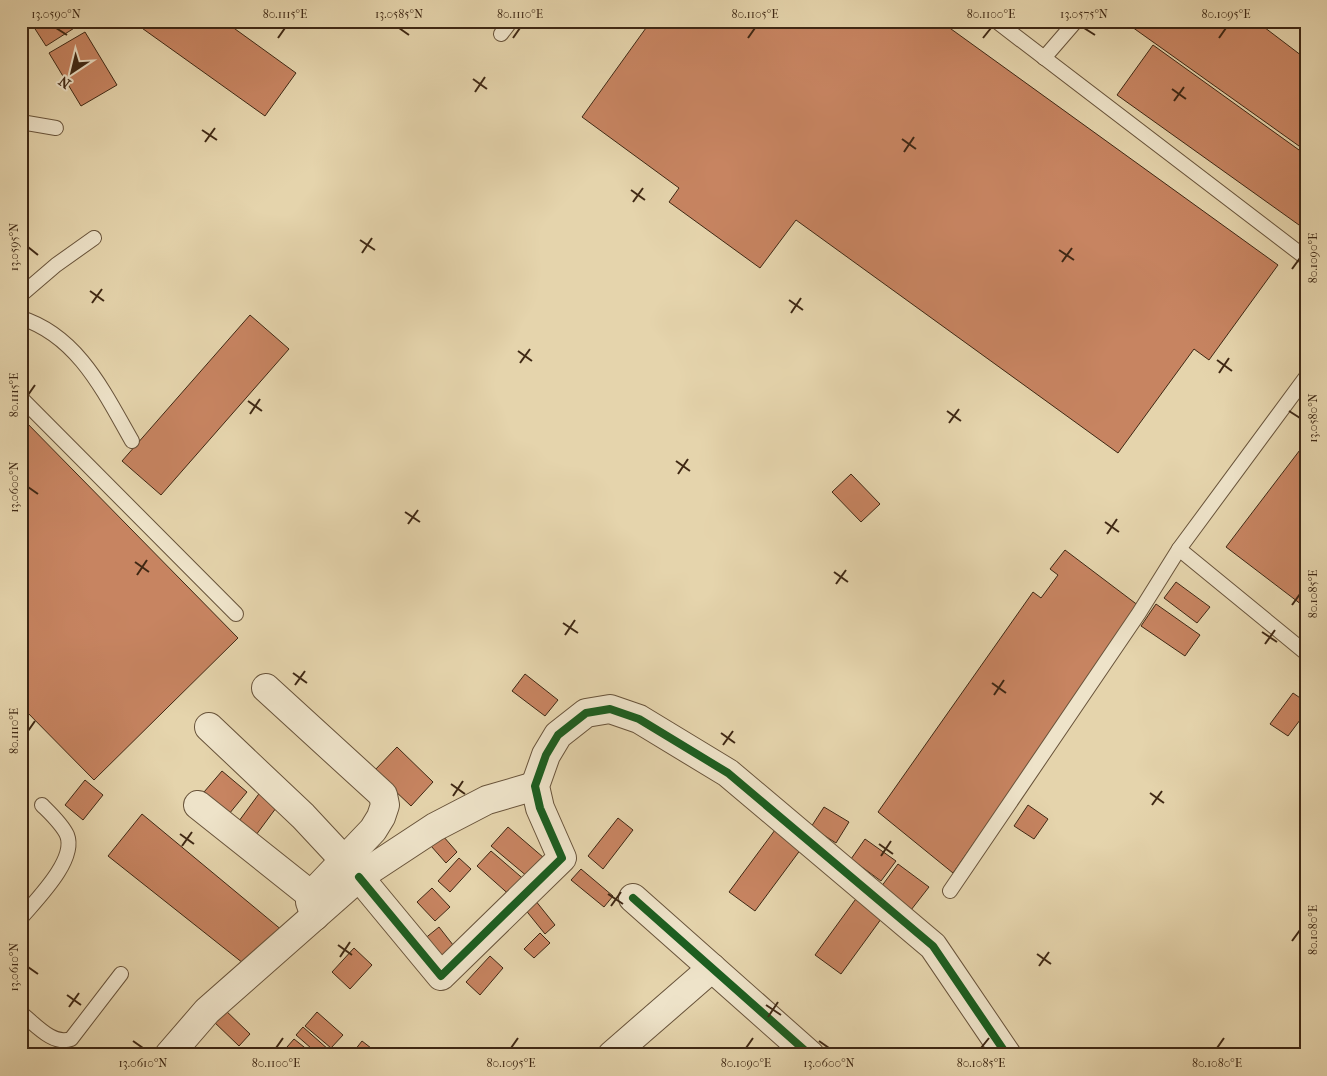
<svg xmlns="http://www.w3.org/2000/svg" width="1327" height="1076" viewBox="0 0 1327 1076" font-family="'IM FELL French Canon',serif">
	<style>
		.building { fill: #c78461; stroke: #3f2814 }
		.lines { fill: none; stroke-linecap: round; stroke-linejoin: round }
		.lane-casing { stroke: #68533a; stroke-width: 16 }
		.street-casing { stroke: #68533a; stroke-width: 30 }
		.lane { stroke: #eee3c9; stroke-width: 14 }
		.street { stroke: #eee3c9; stroke-width: 28 }
		.cycleway-casing { stroke: #eee3c9; stroke-width: 11 }
		.cycleway { stroke: #1b5e20; stroke-width: 8 }
		.ticks { fill: none; stroke: #3f2814; stroke-width: 2 }
		.neatline { fill: none; stroke: #3f2814; stroke-width: 2 }
		.ticks-label { font-size: 12px; text-anchor: middle; fill: #3f2814 }
	</style>
	<rect width="100%" height="100%" fill="#e5d4ac"/>
	<filter id="stains"><feTurbulence type="fractalNoise" baseFrequency=".004" numOctaves="4"/><feColorMatrix values="0 0 0 0 .2 0 0 0 0 .09 0 0 0 0 .02 0 0 0 .5 -.17"/></filter>
	<radialGradient id="worn" r=".72"><stop offset=".6" stop-color="#630" stop-opacity="0"/><stop offset="1" stop-color="#630" stop-opacity=".3"/></radialGradient>
	<g class="building">
		<path d="M30 21H76L79 25 46 46Z"/>
		<path d="M132 21H224L296 73 265 116Z"/>
		<path d="M651 21H940L1278 265 1209 360 1194 349 1118 453 796 220 760 268 669 202 679 188 582 117Z"/>
		<path d="M1136 21H1256L1306 59V151L1132 27Z"/>
		<path d="M85 32 117 85 81 106 49 53Z"/>
		<path d="M1153 45 1306 155V230L1117 95Z"/>
		<path d="M250 315 289 349 161 495 122 461Z"/>
		<path d="M21 417 238 638 94 780 21 706Z"/>
		<path d="M1306 442V608L1226 547Z"/>
		<path d="M851 474 880 504 861 522 832 492Z"/>
		<path d="M1065 550 1139 606 953 873 878 812 1033 592 1041 598 1058 575 1050 569Z"/>
		<path d="M1176 582 1210 607 1197 623 1164 598Z"/>
		<path d="M1156 604 1200 635 1185 656 1141 626Z"/>
		<path d="M525 674 558 700 545 716 512 691Z"/>
		<path d="M1293 693 1306 702V712L1288 736 1270 724Z"/>
		<path d="M397 747 433 782 411 806 374 771Z"/>
		<path d="M222 771 247 792 229 814 204 792Z"/>
		<path d="M85 780 103 795 83 820 65 805Z"/>
		<path d="M261 791 279 804 256 835 239 821Z"/>
		<path d="M1028 805 1048 819 1034 839 1014 826Z"/>
		<path d="M824 807 849 822 836 843 811 827Z"/>
		<path d="M142 814 289 936 248 967 108 856Z"/>
		<path d="M618 818 633 830 603 869 588 856Z"/>
		<path d="M508 827 544 858 528 877 491 846Z"/>
		<path d="M775 830 801 849 755 911 729 892Z"/>
		<path d="M443 836 457 852 446 863 431 846Z"/>
		<path d="M865 839 896 861 881 881 851 859Z"/>
		<path d="M491 851 527 882 513 898 477 866Z"/>
		<path d="M459 858 471 869 450 892 438 881Z"/>
		<path d="M898 864 929 887 911 910 881 887Z"/>
		<path d="M581 869 613 896 604 907 571 880Z"/>
		<path d="M432 888 450 907 435 921 417 902Z"/>
		<path d="M858 896 884 915 841 974 815 955Z"/>
		<path d="M535 900 555 925 545 934 524 908Z"/>
		<path d="M439 927 457 950 440 963 423 940Z"/>
		<path d="M540 933 550 943 534 958 524 949Z"/>
		<path d="M354 948 372 965 350 989 332 972Z"/>
		<path d="M490 956 503 968 480 995 466 982Z"/>
		<path d="M222 1007 250 1034 239 1046 211 1019Z"/>
		<path d="M317 1012 343 1035 331 1048 305 1026Z"/>
		<path d="M303 1027 329 1050 325 1055H319L296 1035Z"/>
		<path d="M294 1039 314 1055H280Z"/>
		<path d="M362 1041 380 1055H351Z"/>
	</g>
	<g class="lines">
		<g class="lane-casing">
			<g id="lane">
				<path d="M996 21 1306 258"/>
				<path d="M501 34 511 21"/>
				<path d="M1044 58 1076 21"/>
				<path d="M21 122 56 128"/>
				<path d="M21 295 56 265 94 238"/>
				<path d="M21 318C78 336 104 392 132 441"/>
				<path d="M21 398 236 614"/>
				<path d="M1179 549 1306 653"/>
				<path d="M950 891 1139 613 1179 549 1306 377"/>
				<path d="M21 918C36 900 77 860 67 835 62 824 51 814 42 805"/>
				<path d="M21 1013C35 1024 53 1046 71 1039L121 974"/>
			</g>
		</g>
		<g class="street-casing">
			<g id="street">
				<path d="M266 688 383 795 385 805 381 817 373 830 311 895 310 902 315 916"/>
				<path d="M209 727 303 816 344 860"/>
				<path d="M198 805 311 895"/>
				<path d="M359 877 441 976 562 858 540 808 535 786 546 755 558 735 586 713 610 709 639 719 728 773 933 946 1007 1055"/>
				<path d="M633 898 810 1055"/>
				<path d="M169 1055 207 1011 359 877 435 827 487 800 535 786"/>
				<path d="M612 1055 712 968"/>
			</g>
		</g>
		<use href="#lane" class="lane"/>
		<use href="#street" class="street"/>
		<g class="cycleway-casing">
			<g id="cycleway">
				<path d="M359 877 441 976 562 858 540 808 535 786 546 755 558 735 586 713 610 709 639 719 728 773 933 946 1007 1055"/>
				<path d="M633 898 810 1055"/>
			</g>
		</g>
		<use href="#cycleway" class="cycleway"/>
	</g>
	<path class="ticks" d="M56 28 67 35M399 28 409 35M1084 28 1095 35M278 38 285 28M513 38 520 28M748 38 755 28M983 38 991 28M1219 38 1226 28M473 79 487 89M1172 89 1186 99M475 92 485 77M1174 101 1184 87M202 130 217 140M902 139 916 149M205 142 215 128M904 152 914 137M631 190 645 200M633 202 643 188M360 240 375 250M28 247 38 255M1059 250 1074 260M362 253 372 238M1062 262 1072 248M1292 269 1300 258M90 291 104 301M789 300 803 310M92 303 102 289M791 313 801 298M518 351 532 361M1217 360 1232 371M520 363 530 349M1219 373 1229 358M28 395 35 385M248 401 262 411M947 411 961 421M1289 411 1300 418M250 414 260 399M949 423 959 409M676 461 690 471M678 474 688 459M28 487 38 494M405 512 420 522M1105 522 1119 532M408 524 418 510M1107 534 1117 519M135 562 149 572M834 572 848 582M137 575 147 560M836 584 846 570M1292 605 1300 594M563 623 578 633M1262 632 1277 642M565 635 575 620M1265 644 1275 630M293 673 307 683M992 683 1006 693M295 685 305 671M994 695 1004 680M28 731 35 721M721 733 735 743M723 745 733 731M451 784 465 794M1150 793 1164 803M453 796 463 781M1152 805 1162 791M180 834 194 844M879 844 893 854M182 846 192 832M881 856 891 841M608 894 623 904M611 906 621 892M1292 941 1300 930M338 945 352 955M1037 954 1051 964M340 957 350 942M1039 966 1049 952M28 967 38 974M67 995 81 1005M766 1005 781 1015M69 1007 79 993M768 1017 778 1002M133 1041 143 1048M819 1041 829 1048M276 1048 283 1038M511 1048 518 1038M746 1048 753 1038M981 1048 989 1038M1217 1048 1224 1038"/>
	<rect width="1327" height="1076" fill="none" stroke="#e5d4ac" stroke-width="55"/>
	<g transform="translate(72 72) rotate(215)" stroke="#eee3c9" stroke-width="4" paint-order="stroke">
	<path d="M0-4L9 19L0 12L-9 19Z" fill="#3f2814"/>
	<text y="-8" font-size="14" font-weight="bold" text-anchor="middle" fill="#3f2814">N</text>
	</g>
	<rect x="28" y="28" width="1272" height="1020" class="neatline"/>
	<g class="ticks-label">
		<text x="56" y="18">13.0590°N</text>
		<text x="285" y="18">80.1115°E</text>
		<text x="399" y="18">13.0585°N</text>
		<text x="520" y="18">80.1110°E</text>
		<text x="755" y="18">80.1105°E</text>
		<text x="991" y="18">80.1100°E</text>
		<text x="1084" y="18">13.0575°N</text>
		<text x="1226" y="18">80.1095°E</text>
		<text transform="translate(14 247) rotate(-90)" y="4">13.0595°N</text>
		<text transform="translate(1313 258) rotate(-90)" y="4">80.1090°E</text>
		<text transform="translate(14 395) rotate(-90)" y="4">80.1115°E</text>
		<text transform="translate(1313 418) rotate(-90)" y="4">13.0580°N</text>
		<text transform="translate(14 487) rotate(-90)" y="4">13.0600°N</text>
		<text transform="translate(1313 594) rotate(-90)" y="4">80.1085°E</text>
		<text transform="translate(14 731) rotate(-90)" y="4">80.1110°E</text>
		<text transform="translate(1313 930) rotate(-90)" y="4">80.1080°E</text>
		<text transform="translate(14 967) rotate(-90)" y="4">13.0610°N</text>
		<text x="143" y="1067">13.0610°N</text>
		<text x="276" y="1067">80.1100°E</text>
		<text x="511" y="1067">80.1095°E</text>
		<text x="746" y="1067">80.1090°E</text>
		<text x="829" y="1067">13.0600°N</text>
		<text x="981" y="1067">80.1085°E</text>
		<text x="1217" y="1067">80.1080°E</text>
	</g>
	<rect width="100%" height="100%" filter="url(#stains)"/>
	<rect width="100%" height="100%" fill="url(#worn)"/>
</svg>
